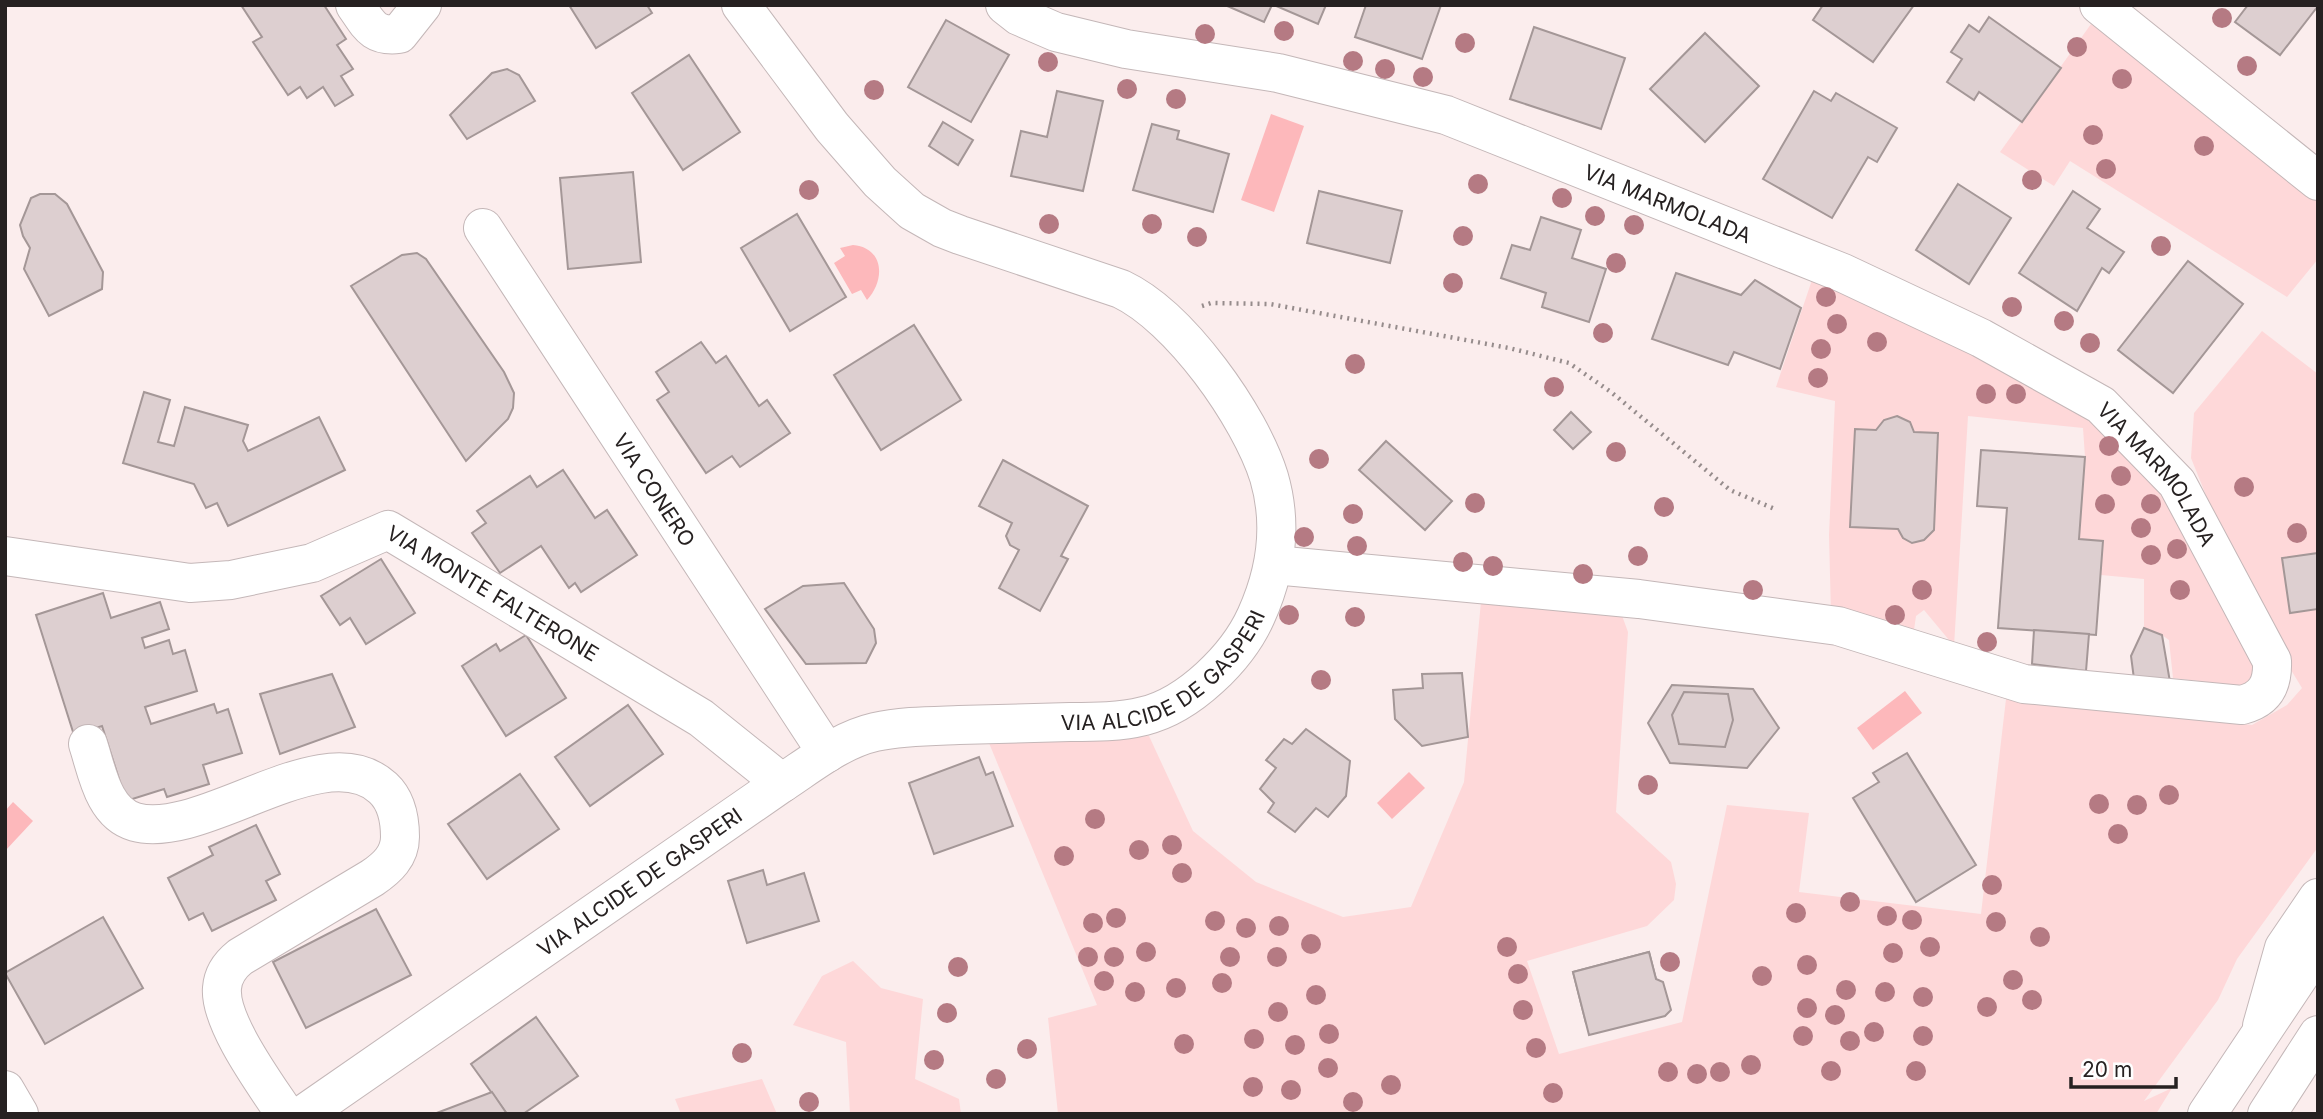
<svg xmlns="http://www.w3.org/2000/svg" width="2323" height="1119" viewBox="0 0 2323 1119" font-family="Inter,sans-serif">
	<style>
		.green { fill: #fed8d9 }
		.water { fill: #fdb8bb }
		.building { fill: #ddcfd0; stroke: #a49797; stroke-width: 2 }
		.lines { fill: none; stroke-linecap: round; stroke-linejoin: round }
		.minor-casing { stroke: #c4b7b8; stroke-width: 40 }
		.highway-casing { stroke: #c4b7b8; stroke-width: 40 }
		.path { stroke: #968c8c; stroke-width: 4.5; stroke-dasharray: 2 5; stroke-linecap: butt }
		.minor { stroke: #fff; stroke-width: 38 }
		.highway { stroke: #fff; stroke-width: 38 }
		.tree { fill: #b57a83 }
		.labels { text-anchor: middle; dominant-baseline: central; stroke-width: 5; stroke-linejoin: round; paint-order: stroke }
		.street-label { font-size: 21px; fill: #262121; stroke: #fefefe }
	</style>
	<rect width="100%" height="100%" fill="#fbeded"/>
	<g class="green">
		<path d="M2091 24 2318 195V259L2287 297 2070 161 2054 186 2000 152Z"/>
		<path d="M1814 274 2083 406 2161 486 2256 670 2250 687 2173 678 2169 640 2162 635 2144 628V579L2101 575 2103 541 2079 539 2085 457 2083 428 1968 416 1954 646 1924 610 1916 616 1913 637 1831 614 1829 535 1835 401 1776 387Z"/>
		<path d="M2262 331 2318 374V847L2237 959 2218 1000 2144 1101 2172 1088 2156 1114H1058L1048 1018 1097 1005 989 743 1149 736 1193 831 1256 882 1343 917 1411 907 1464 782 1482 591 1617 602 1628 632 1616 812 1671 862 1676 884 1674 900 1647 926 1527 961 1559 1054 1682 1022 1727 805 1809 813 1799 892 1981 914 2006 699 2252 725 2287 705 2302 688 2280 652 2224 540 2191 458 2194 413Z"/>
		<path d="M853 961 881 988 923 999 915 1079 959 1099 961 1114H850L846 1042 793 1025 822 976Z"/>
		<path d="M762 1079 777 1114H681L675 1099Z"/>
	</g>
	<g class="water">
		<path d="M1271 114 1304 126 1274 212 1241 200Z"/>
		<path d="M853 245C885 248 885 281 867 300L861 290 852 294 834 263 845 256 840 248Z"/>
		<path d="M1905 691 1922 713 1873 750 1857 728Z"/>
		<path d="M1409 772 1425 788 1392 819 1377 803Z"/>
		<path d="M13 802 33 821 5 851V811Z"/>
	</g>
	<g class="building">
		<path d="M241 5H324L346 39 337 45 353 69 341 76 353 95 335 106 323 87 307 98 300 87 288 95 253 42 262 37Z"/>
		<path d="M569 5H647L652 13 596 48Z"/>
		<path d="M1225 5H1272L1264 22Z"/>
		<path d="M1274 5H1326L1318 24Z"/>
		<path d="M1366 5H1441L1422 59 1355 37Z"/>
		<path d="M1823 5H1914L1873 62 1813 20Z"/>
		<path d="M2248 5H2318V6L2280 55 2235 22Z"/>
		<path d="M1989 17 2061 68 2022 122 1979 92 1974 100 1947 82 1962 59 1951 52 1969 25 1979 32Z"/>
		<path d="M946 20 1009 55 971 122 908 87Z"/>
		<path d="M1534 27 1625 58 1601 129 1510 99Z"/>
		<path d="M1705 33 1759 86 1705 142 1650 89Z"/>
		<path d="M689 55 740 132 683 170 632 93Z"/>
		<path d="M507 69 519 75 535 101 467 139 450 115 492 73Z"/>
		<path d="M1057 91 1103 101 1083 191 1011 176 1021 131 1047 137Z"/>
		<path d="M1814 91 1831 101 1836 93 1897 128 1877 162 1868 157 1832 218 1763 179Z"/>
		<path d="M943 122 973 140 958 165 929 146Z"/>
		<path d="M1152 124 1179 131 1177 139 1229 154 1213 212 1133 190Z"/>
		<path d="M633 172 641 262 568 269 560 178Z"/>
		<path d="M1958 184 2011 218 1969 284 1916 250Z"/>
		<path d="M1319 191 1402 211 1390 263 1307 243Z"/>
		<path d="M2073 191 2100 209 2087 228 2124 252 2109 273 2102 268 2077 311 2019 273Z"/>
		<path d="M40 194H55L67 204 103 272 102 289 49 316 24 269 30 248 23 236 20 225 31 198Z"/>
		<path d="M797 214 846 297 790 331 741 248Z"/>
		<path d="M1541 217 1581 230 1572 258 1606 269 1589 322 1542 307 1546 293 1501 278 1512 245 1530 250Z"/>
		<path d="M417 253 426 259 504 372 514 393 513 408 508 419 466 461 351 286 402 255Z"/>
		<path d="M2188 261 2243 304 2173 393 2118 350Z"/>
		<path d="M1676 273 1741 295 1755 280 1801 308 1780 369 1734 352 1728 365 1652 339Z"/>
		<path d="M914 325 961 400 881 450 834 375Z"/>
		<path d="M701 342 716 363 726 356 759 406 767 400 790 433 740 467 732 456 706 473 657 400 669 392 656 372Z"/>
		<path d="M144 392 170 400 158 442 174 446 185 407 248 425 243 441 248 451 319 417 345 470 228 526 217 503 206 508 194 484 123 463Z"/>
		<path d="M1571 412 1591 432 1573 449 1554 430Z"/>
		<path d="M1897 416 1910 422 1914 432 1938 433 1934 530 1924 540 1912 543 1903 538 1898 529 1850 527 1855 429 1876 430 1884 420Z"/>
		<path d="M1386 441 1452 501 1425 530 1359 470Z"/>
		<path d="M1981 450 2085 457 2079 539 2103 541 2096 635 1998 628 2007 508 1977 506Z"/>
		<path d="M1003 460 1088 506 1061 556 1068 559 1040 611 999 588 1019 550 1010 545 1006 536 1012 523 979 506Z"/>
		<path d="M563 470 595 518 607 510 637 555 581 592 575 583 569 588 541 546 500 573 472 533 486 523 477 511 530 476 537 487Z"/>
		<path d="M2318 553V609L2290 613 2282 558Z"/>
		<path d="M381 559 415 613 366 644 350 618 340 625 321 596Z"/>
		<path d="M844 583 874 629 876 643 866 663 806 664 765 609 803 586Z"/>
		<path d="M103 593 111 618 160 602 169 629 142 638 145 648 169 640 173 654 185 650 197 691 145 707 151 724 214 704 217 713 228 709 242 753 203 765 209 784 167 797 164 789 126 801 102 726 74 735 36 615Z"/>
		<path d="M2144 628 2162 635 2170 682 2134 679 2131 656Z"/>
		<path d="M2034 630 2089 634 2086 671 2032 664Z"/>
		<path d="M526 635 566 698 506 736 462 666 496 644 500 651Z"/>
		<path d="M1462 673 1468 737 1422 746 1395 719 1393 690 1423 688 1422 674Z"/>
		<path d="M332 674 355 727 280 754 260 694Z"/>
		<path d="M1672 685 1753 689 1779 728 1747 768 1670 763 1648 723Z"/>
		<path d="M1684 692 1728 694 1733 720 1725 747 1679 744 1672 715Z"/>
		<path d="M628 705 663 754 590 806 555 757Z"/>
		<path d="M1306 729 1350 761 1346 796 1328 817 1316 808 1295 832 1268 812 1274 803 1260 789 1276 768 1266 760 1284 739 1292 744Z"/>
		<path d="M1907 753 1976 865 1916 902 1853 798 1879 782 1873 773Z"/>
		<path d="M979 757 986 775 993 772 1013 826 934 854 909 783Z"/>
		<path d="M520 774 559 829 487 879 448 824Z"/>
		<path d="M256 825 280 874 266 881 276 900 212 931 203 913 189 920 168 878 213 855 209 847Z"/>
		<path d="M763 870 767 885 804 873 819 921 747 943 728 881Z"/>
		<path d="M376 909 411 975 306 1028 273 962Z"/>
		<path d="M103 917 143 988 45 1044 5 973Z"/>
		<path d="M1649 952 1656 979 1630 986 1636 1009 1586 1023 1573 972Z"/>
		<path d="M1649 952 1656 979 1663 982 1671 1010 1665 1016 1589 1035 1573 972Z"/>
		<path d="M536 1017 578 1076 523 1114H507L471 1064Z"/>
		<path d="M492 1092 507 1114H434Z"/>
	</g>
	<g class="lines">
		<g class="minor-casing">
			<g id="minor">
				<path d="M355 5C369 25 373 37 399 34L422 5"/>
				<path id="s1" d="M1005 5 1019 16 1056 32 1126 49 1278 73 1446 115 1843 273 1981 338 2101 405 2177 483 2272 661C2273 685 2265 699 2242 705L2024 684 1838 626 1639 599 1274 565"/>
				<path d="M2099 5 2318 181"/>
				<path id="s2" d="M483 228 827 753"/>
				<path id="s3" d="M5 556 190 583 231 580 312 563 388 530 701 718 782 783"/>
				<path d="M88 744C97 771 103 813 135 822 204 841 324 733 383 788 396 800 400 819 400 837 400 856 387 868 372 878L240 957C230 965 223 974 222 988 219 1022 266 1085 285 1114"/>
				<path d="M2262 1026 2284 948 2318 898"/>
				<path d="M5 1090 19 1114"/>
				<path id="s4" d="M304 1114 782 783C811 764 840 740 875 732 902 726 931 726 959 725 996 724 1033 723 1070 722 1095 722 1120 722 1144 716 1189 705 1237 658 1256 616 1276 572 1283 525 1269 477 1250 416 1180 317 1121 289L960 235 942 228 912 211 880 182 832 127 741 5"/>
			</g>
		</g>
		<g class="highway-casing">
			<g id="highway">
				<path d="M2207 1114 2318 948"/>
				<path d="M2267 1114 2318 1035"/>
			</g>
		</g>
		<path class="path" d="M1202 306 1211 303 1270 304 1509 348 1569 363 1611 392 1730 490 1777 510"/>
		<use href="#minor" class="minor"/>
		<use href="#highway" class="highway"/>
	</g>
	<g class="tree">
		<circle cx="2222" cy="18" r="10"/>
		<circle cx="1284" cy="31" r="10"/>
		<circle cx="1205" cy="34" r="10"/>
		<circle cx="1465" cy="43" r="10"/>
		<circle cx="2077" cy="47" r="10"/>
		<circle cx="1353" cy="61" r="10"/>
		<circle cx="1048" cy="62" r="10"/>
		<circle cx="2247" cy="66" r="10"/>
		<circle cx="1385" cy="69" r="10"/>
		<circle cx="1423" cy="77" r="10"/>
		<circle cx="2122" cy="79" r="10"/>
		<circle cx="1127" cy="89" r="10"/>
		<circle cx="874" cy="90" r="10"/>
		<circle cx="1176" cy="99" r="10"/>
		<circle cx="2093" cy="135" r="10"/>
		<circle cx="2204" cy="146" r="10"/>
		<circle cx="2106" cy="169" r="10"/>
		<circle cx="2032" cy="180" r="10"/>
		<circle cx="1478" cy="184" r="10"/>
		<circle cx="809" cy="190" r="10"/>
		<circle cx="1562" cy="198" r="10"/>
		<circle cx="1595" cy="216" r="10"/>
		<circle cx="1049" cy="224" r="10"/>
		<circle cx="1152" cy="224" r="10"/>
		<circle cx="1634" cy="225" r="10"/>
		<circle cx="1463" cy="236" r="10"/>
		<circle cx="1197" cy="237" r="10"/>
		<circle cx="2161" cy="246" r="10"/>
		<circle cx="1616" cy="263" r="10"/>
		<circle cx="1453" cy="283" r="10"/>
		<circle cx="1826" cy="297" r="10"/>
		<circle cx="2012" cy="307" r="10"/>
		<circle cx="2064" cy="321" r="10"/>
		<circle cx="1837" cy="324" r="10"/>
		<circle cx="1603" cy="333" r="10"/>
		<circle cx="1877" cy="342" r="10"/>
		<circle cx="2090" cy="343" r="10"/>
		<circle cx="1821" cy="349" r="10"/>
		<circle cx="1355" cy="364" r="10"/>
		<circle cx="1818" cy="378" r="10"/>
		<circle cx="1554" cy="387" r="10"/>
		<circle cx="1986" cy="394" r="10"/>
		<circle cx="2016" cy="394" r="10"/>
		<circle cx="2109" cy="446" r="10"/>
		<circle cx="1616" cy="452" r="10"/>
		<circle cx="1319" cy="459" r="10"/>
		<circle cx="2121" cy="476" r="10"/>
		<circle cx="2244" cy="487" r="10"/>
		<circle cx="1475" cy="503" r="10"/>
		<circle cx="2105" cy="504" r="10"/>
		<circle cx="2151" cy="504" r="10"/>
		<circle cx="1664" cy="507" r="10"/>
		<circle cx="1353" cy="514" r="10"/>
		<circle cx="2141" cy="528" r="10"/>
		<circle cx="2297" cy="533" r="10"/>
		<circle cx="1304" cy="537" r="10"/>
		<circle cx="1357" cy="546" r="10"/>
		<circle cx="2177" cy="549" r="10"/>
		<circle cx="2151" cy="555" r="10"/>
		<circle cx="1638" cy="556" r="10"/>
		<circle cx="1463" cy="562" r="10"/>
		<circle cx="1493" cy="566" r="10"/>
		<circle cx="1583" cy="574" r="10"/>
		<circle cx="1753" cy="590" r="10"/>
		<circle cx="1922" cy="590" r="10"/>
		<circle cx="2180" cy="590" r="10"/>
		<circle cx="1289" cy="615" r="10"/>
		<circle cx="1895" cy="615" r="10"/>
		<circle cx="1355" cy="617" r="10"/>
		<circle cx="1987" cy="642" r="10"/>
		<circle cx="1321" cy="680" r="10"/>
		<circle cx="1648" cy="785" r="10"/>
		<circle cx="2169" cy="795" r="10"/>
		<circle cx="2099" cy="804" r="10"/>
		<circle cx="2137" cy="805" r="10"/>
		<circle cx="1095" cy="819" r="10"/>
		<circle cx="2118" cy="834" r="10"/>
		<circle cx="1172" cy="845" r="10"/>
		<circle cx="1139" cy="850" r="10"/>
		<circle cx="1064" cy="856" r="10"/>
		<circle cx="1182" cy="873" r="10"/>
		<circle cx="1992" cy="885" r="10"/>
		<circle cx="1850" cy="902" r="10"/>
		<circle cx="1796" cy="913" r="10"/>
		<circle cx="1887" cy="916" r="10"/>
		<circle cx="1116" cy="918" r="10"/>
		<circle cx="1912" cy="920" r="10"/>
		<circle cx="1215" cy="921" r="10"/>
		<circle cx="1996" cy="922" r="10"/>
		<circle cx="1093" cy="923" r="10"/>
		<circle cx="1279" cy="926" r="10"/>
		<circle cx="1246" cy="928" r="10"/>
		<circle cx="2040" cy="937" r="10"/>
		<circle cx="1311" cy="944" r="10"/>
		<circle cx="1507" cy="947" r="10"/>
		<circle cx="1930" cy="947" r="10"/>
		<circle cx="1146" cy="952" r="10"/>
		<circle cx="1893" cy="953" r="10"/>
		<circle cx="1088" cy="957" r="10"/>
		<circle cx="1114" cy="957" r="10"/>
		<circle cx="1230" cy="957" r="10"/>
		<circle cx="1277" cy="957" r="10"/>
		<circle cx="1670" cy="962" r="10"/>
		<circle cx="1807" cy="965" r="10"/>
		<circle cx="958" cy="967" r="10"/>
		<circle cx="1518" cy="974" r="10"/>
		<circle cx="1762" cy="976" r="10"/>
		<circle cx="2013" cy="980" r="10"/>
		<circle cx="1104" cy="981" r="10"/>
		<circle cx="1222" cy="983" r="10"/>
		<circle cx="1176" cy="988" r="10"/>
		<circle cx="1846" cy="990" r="10"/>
		<circle cx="1135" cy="992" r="10"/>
		<circle cx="1885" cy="992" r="10"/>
		<circle cx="1316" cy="995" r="10"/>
		<circle cx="1923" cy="997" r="10"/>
		<circle cx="2032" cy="1000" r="10"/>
		<circle cx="1987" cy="1007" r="10"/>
		<circle cx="1807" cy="1008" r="10"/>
		<circle cx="1523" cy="1010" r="10"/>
		<circle cx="1278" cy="1012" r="10"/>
		<circle cx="947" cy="1013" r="10"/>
		<circle cx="1835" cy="1015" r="10"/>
		<circle cx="1874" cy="1032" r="10"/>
		<circle cx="1329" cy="1034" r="10"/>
		<circle cx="1803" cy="1036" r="10"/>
		<circle cx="1923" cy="1036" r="10"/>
		<circle cx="1254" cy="1039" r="10"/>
		<circle cx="1850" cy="1041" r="10"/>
		<circle cx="1184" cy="1044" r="10"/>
		<circle cx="1295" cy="1045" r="10"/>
		<circle cx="1536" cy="1048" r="10"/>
		<circle cx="1027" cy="1049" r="10"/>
		<circle cx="742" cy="1053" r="10"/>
		<circle cx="934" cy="1060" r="10"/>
		<circle cx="1751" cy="1065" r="10"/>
		<circle cx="1328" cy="1068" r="10"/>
		<circle cx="1831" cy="1071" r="10"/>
		<circle cx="1916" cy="1071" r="10"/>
		<circle cx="1668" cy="1072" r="10"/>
		<circle cx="1720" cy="1072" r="10"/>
		<circle cx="1697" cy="1074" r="10"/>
		<circle cx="996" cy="1079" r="10"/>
		<circle cx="1391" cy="1085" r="10"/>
		<circle cx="1253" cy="1087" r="10"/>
		<circle cx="1291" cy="1090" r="10"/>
		<circle cx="1553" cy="1093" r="10"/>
		<circle cx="809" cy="1102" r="10"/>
		<circle cx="1353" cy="1102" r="10"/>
	</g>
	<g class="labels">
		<g class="street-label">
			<text stroke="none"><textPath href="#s1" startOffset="696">VIA MARMOLADA</textPath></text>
			<text stroke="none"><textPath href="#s1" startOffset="1264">VIA MARMOLADA</textPath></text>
			<text stroke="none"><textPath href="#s2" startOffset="313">VIA CONERO</textPath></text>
			<text stroke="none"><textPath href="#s3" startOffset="516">VIA MONTE FALTERONE</textPath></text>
			<text stroke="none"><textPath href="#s4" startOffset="996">VIA ALCIDE DE GASPERI</textPath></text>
			<text stroke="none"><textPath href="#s4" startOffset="408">VIA ALCIDE DE GASPERI</textPath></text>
		</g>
	</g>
	<rect width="2323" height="1119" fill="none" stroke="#262121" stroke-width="14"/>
	<path d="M2071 1077v10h105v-10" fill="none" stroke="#262121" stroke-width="3.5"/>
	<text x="2082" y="1077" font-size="21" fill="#262121" stroke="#fefefe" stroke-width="5" paint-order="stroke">20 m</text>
</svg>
